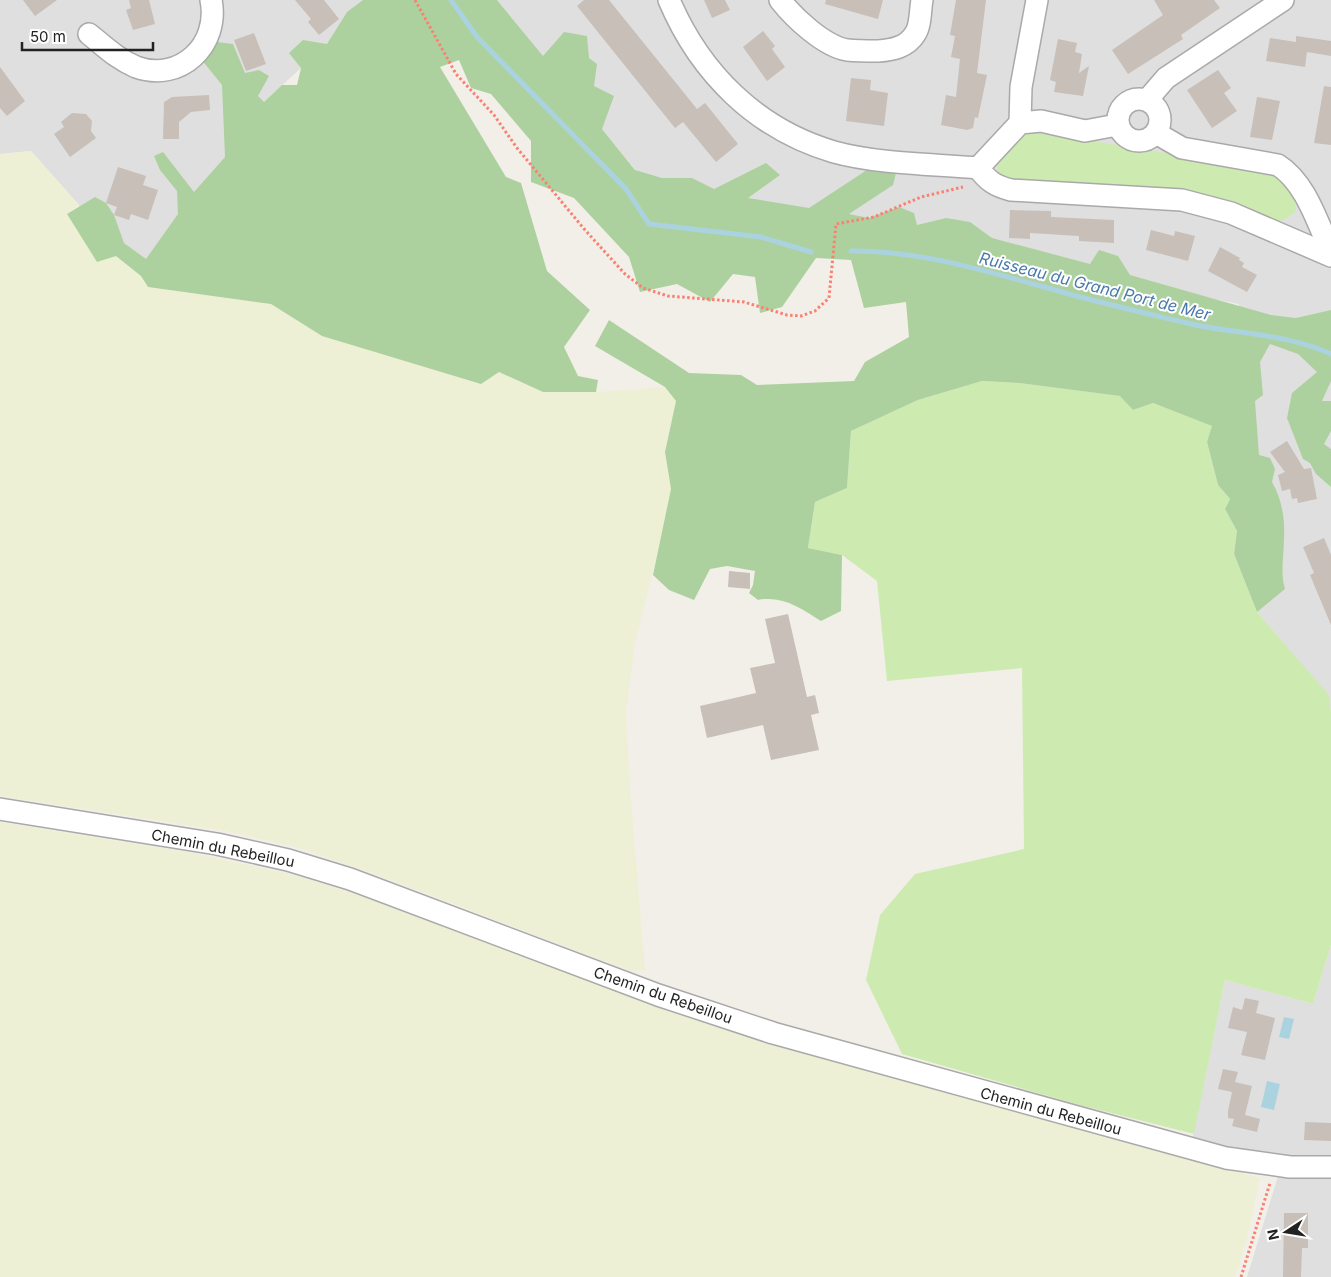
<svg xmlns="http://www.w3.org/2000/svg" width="1331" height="1277" viewBox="0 0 1331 1277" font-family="Inter,sans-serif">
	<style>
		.residential { fill: #e0dfdf }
		.farmland { fill: #eef0d5 }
		.grass { fill: #cdebb0 }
		.forest { fill: #add19e }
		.water { fill: #aad3df }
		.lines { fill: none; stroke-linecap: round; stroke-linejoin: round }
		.stream { stroke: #aad3df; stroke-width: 5 }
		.building { fill: #c7bfb8 }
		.street-casing { stroke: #a9a9a9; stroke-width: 24 }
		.path { stroke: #fa8072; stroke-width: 3; stroke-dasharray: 2.5 2.5; stroke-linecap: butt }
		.street { stroke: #fff; stroke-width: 21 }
		.labels { text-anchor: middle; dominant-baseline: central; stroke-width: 4; stroke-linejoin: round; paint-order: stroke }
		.street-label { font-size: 15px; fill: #222; stroke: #fff }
		.water-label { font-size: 16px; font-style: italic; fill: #4a7aab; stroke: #fff }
	</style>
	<rect width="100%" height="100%" fill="#f2efe9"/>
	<g class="residential">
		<path d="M0 0H375L264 102 141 276 83 230 79 205 31 151 0 154Z"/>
		<path d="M497 0H1331V712L1328 695 1257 612 1239 304 646 183Z"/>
		<path d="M1331 945V1277H1247L1283 1160 1192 1141 1225 980 1313 1004Z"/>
	</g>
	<g class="farmland">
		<path d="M31 151 79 205 67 214 141 276 148 287 271 304 322 336 499 372 543 392H596L665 387 676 401 665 452 671 489 662 536 635 642 626 713 630 787 645 970 631 971 388 879 300 848 226 831 0 796V154Z"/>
		<path d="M0 822 188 852 298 876 392 906 651 1003 949 1094 1260 1178 1247 1239 1235 1277H0Z"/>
	</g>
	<g class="grass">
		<path d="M1033 131 1273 171 1295 197 1296 211 1284 220 1277 221 1011 181C1005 178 998 175 997 168 995 157 1023 135 1033 131Z"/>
		<path d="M982 381 1019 383 1121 396 1133 410 1153 403 1213 426 1207 442 1218 485 1230 499 1225 509 1237 531 1234 554 1257 612 1329 695 1331 712V945L1313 1004 1225 980 1194 1134 1080 1105 902 1054 866 980 880 915 915 874 1024 849 1022 668 887 681 877 581 842 555 808 548 815 502 847 488 851 431 918 400Z"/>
	</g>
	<path class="forest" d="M363 0H497L543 56 564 32 587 36 589 58 597 64 594 86 614 96 602 129 635 170 662 178H692L714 189 766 163 780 175 748 198 809 208 876 164 898 165 893 185 849 214 869 218 899 207 914 213 917 225 946 218 970 222 992 238 1090 264 1099 250 1118 256 1130 275 1271 315 1296 318 1331 310V381L1322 401H1331V431L1324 444 1331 449V487L1316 474 1310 463 1303 459 1287 418 1292 393 1317 372 1298 354 1270 344 1260 362 1263 395 1255 401 1259 455 1270 458 1275 469 1272 482C1282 499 1285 519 1284 538 1284 556 1280 572 1285 589L1257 612 1234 554 1237 531 1225 509 1230 499 1218 485 1207 442 1212 426 1153 403 1133 410 1120 396 1019 383 982 381 918 400 851 431 847 488 815 502 808 548 842 555 841 611 821 621C801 608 782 595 758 600L749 593 753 585 755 571 727 566 710 569 694 600 669 590 653 575 671 489 665 452 676 401 665 387 595 346 609 320 689 373 741 375 757 385 854 381 865 362 909 337 906 302 864 308 851 260 816 258 782 307 760 313 755 277 733 274 710 302 677 284 640 292 629 257 574 198 531 182V141L491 94 471 88 459 60 440 67 506 177 521 183 547 271 590 310 564 347 578 376 598 380 596 392H543L499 372 481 384 322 336 271 304 148 287 141 276 116 256 97 262 67 214 95 197 106 203 114 215 124 243 146 259 178 214 177 191 160 170 154 156 163 152 194 192 225 157 222 85 201 59 217 42 233 44 245 73 259 70 269 76 258 96 264 102 282 85H297L301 68 289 53 303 40 327 44 347 12Z"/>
	<g class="water">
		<path d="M1284 1017 1294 1019 1289 1039 1279 1037Z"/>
		<path d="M1267 1081 1280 1084 1274 1110 1261 1107Z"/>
	</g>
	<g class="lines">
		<g class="stream">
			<path d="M451 0 477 37 626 189 649 224 761 237 811 252"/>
			<path d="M851 251C919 250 989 272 1055 290 1100 303 1145 313 1191 324 1237 334 1288 334 1331 354"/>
		</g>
	</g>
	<g class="building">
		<path d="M23 0H57L35 16Z"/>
		<path d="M129 0H149L155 24 133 30 126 10 131 8Z"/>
		<path d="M295 0H324L339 19 319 35 308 22 311 19Z"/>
		<path d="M584 0H609L697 109 705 103 738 144 716 162 683 122 675 128 577 6Z"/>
		<path d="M704 0H725L730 10 712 18Z"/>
		<path d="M826 0H883L878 19 825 4Z"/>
		<path d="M956 0H986L977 73 987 75 978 118 975 117 973 128 967 130 941 125 946 95 956 97 960 59 951 57 955 36 950 35Z"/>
		<path d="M1154 0H1214L1220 8 1181 35 1183 39 1128 74 1112 50 1163 15Z"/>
		<path d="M763 31 775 46 772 49 785 67 767 81 743 47Z"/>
		<path d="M254 33 266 64 246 71 234 40Z"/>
		<path d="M1296 36 1331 41V56L1307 52 1305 67 1266 61 1270 38 1296 42Z"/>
		<path d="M1058 39 1077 43 1075 52 1082 54 1079 73 1089 66 1083 96 1054 92 1056 82 1050 80Z"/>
		<path d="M0 67 25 101 7 116 0 108Z"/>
		<path d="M1218 70 1231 88 1224 93 1237 111 1212 128 1187 90Z"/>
		<path d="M851 78 871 80 870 90 888 93 884 126 846 121Z"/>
		<path d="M1324 86 1331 87V145L1314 143Z"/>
		<path d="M209 95 210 110 191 112 179 122V139H163L164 102 172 97Z"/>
		<path d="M1257 97 1280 101 1272 140 1250 137Z"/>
		<path d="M72 113 86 114 92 121 91 131 96 138 70 157 54 134 64 127 61 122Z"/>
		<path d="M118 167 146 176 143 185 158 190 148 220 131 214 129 220 114 215 117 207 106 203Z"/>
		<path d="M1010 210 1051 211V217L1114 220V243L1079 241V236L1030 233V239L1009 238Z"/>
		<path d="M1151 230 1174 236 1175 231 1195 236 1188 261 1146 250Z"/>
		<path d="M1220 247 1240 258 1239 260 1244 263 1242 267 1257 275 1247 292 1208 271Z"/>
		<path d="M1287 441 1304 469 1311 468 1317 499 1298 503 1297 498 1292 499 1290 489 1282 491 1278 475 1285 472 1270 452Z"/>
		<path d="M1324 538 1331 555V625L1310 575 1314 573 1303 547Z"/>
		<path d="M729 571 750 573V589L728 587Z"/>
		<path d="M788 614 807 697 815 695 819 713 811 715 819 750 771 760 763 725 707 738 700 706 756 693 750 668 775 663 765 619Z"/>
		<path d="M1245 998 1259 1001 1256 1013 1275 1018 1265 1060 1241 1055 1247 1032 1228 1028 1233 1007 1242 1010Z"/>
		<path d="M1223 1069 1238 1072 1235 1082 1252 1086 1245 1115 1260 1119 1257 1132 1232 1126 1234 1119 1228 1118V1111L1232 1092 1218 1089Z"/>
		<path d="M1305 1122 1331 1123V1141L1304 1140Z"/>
		<path d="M1284 1213H1308V1248H1302L1301 1277H1283Z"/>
	</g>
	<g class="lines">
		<g class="street-casing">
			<g id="street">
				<path d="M669 0C700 73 756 129 834 152 878 164 932 164 978 168 988 181 995 186 1011 190L1182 200 1231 213 1331 256"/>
				<path d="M780 0C794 18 824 46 847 50 858 51 868 51 878 51 893 50 907 47 915 34 921 26 920 10 922 0"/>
				<path d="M89 34C104 46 117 59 136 67 180 83 220 45 211 0"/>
				<circle cx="1139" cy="120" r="21"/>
				<path d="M1147 100 1166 78 1283 0"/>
				<path d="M1020 123 1021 87 1037 0"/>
				<path d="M1156 133 1182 148 1278 165C1306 183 1317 222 1331 252"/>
				<path d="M978 168 1020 123 1041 121 1085 131 1117 125"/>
				<path d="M0 809 217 844 288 860 350 879 658 995 773 1033 1226 1158 1290 1167H1331"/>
			</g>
		</g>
		<g class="path">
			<path d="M415 0 456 74 494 115 517 148 585 230 625 274 643 288 668 296 744 302 787 315 801 316 815 311 829 298 836 224 874 217 921 197 963 187"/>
			<path d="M1241 1277 1270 1183"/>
		</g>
		<use href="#street" class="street"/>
	</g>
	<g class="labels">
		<g class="street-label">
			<text transform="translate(223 848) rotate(11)">Chemin du Rebeillou</text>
			<text transform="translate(663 995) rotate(19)">Chemin du Rebeillou</text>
			<text transform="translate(1051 1111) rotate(15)">Chemin du Rebeillou</text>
		</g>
		<g class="water-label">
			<text transform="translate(1095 286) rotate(14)">Ruisseau du Grand Port de Mer</text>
		</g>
	</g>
	<g transform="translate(1286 1232) rotate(258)" stroke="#ffffff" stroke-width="4" paint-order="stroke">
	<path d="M0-4L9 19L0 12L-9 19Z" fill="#222222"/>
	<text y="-8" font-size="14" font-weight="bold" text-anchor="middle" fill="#222222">N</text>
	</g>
	<path d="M22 42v8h131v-8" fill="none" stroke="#222222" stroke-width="2.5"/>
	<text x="30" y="42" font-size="15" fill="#222222" stroke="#ffffff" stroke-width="4" paint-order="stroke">50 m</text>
</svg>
